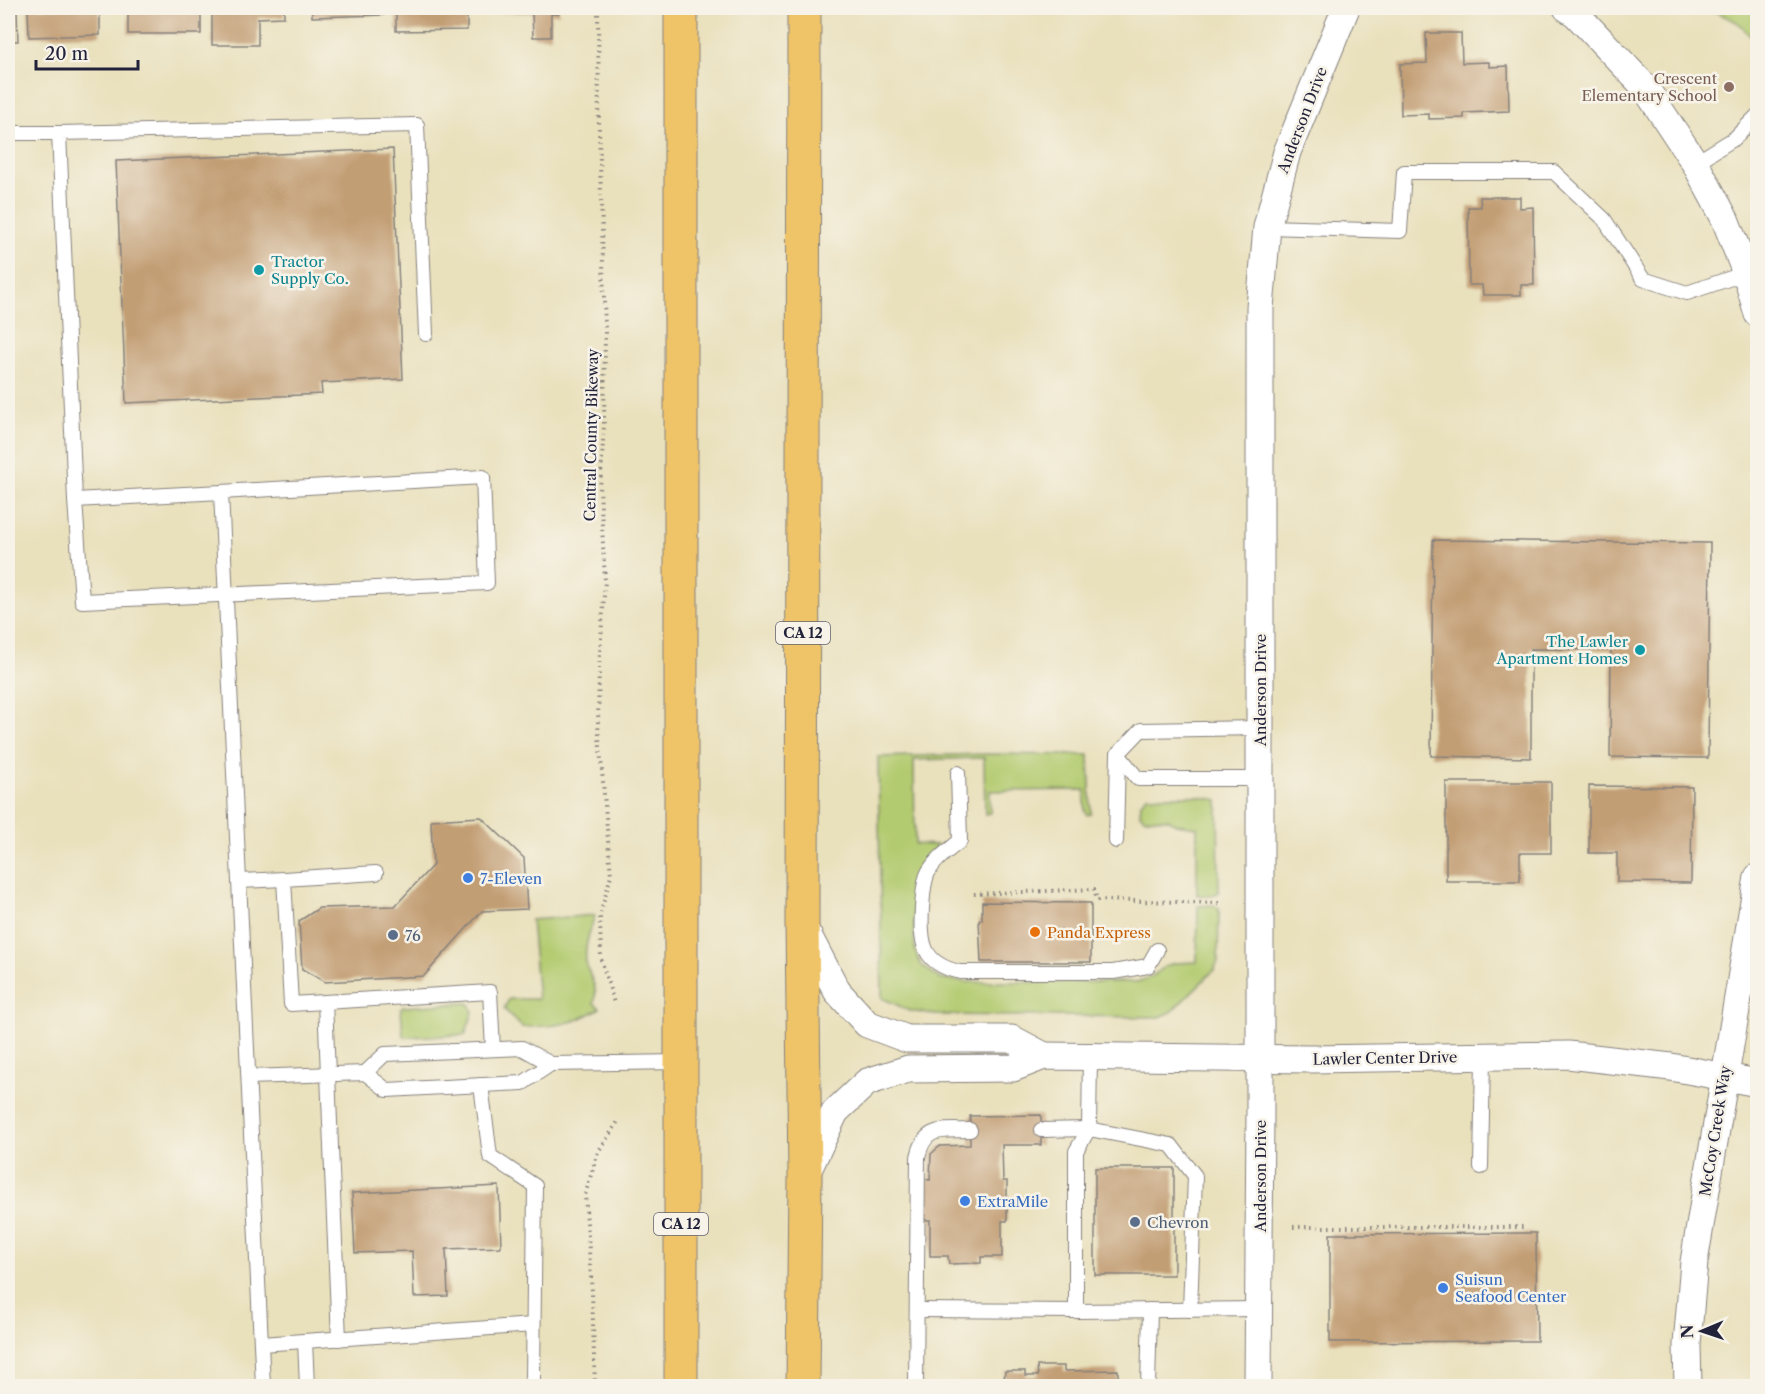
<svg xmlns="http://www.w3.org/2000/svg" width="1765" height="1394" viewBox="0 0 1765 1394" font-family="'Libre Caslon Text',serif">
	<style>
		.green { fill: #b3cb70; stroke: #6a7656; stroke-width: 1.5 }
		.building { fill: #c29e75 }
		.lines { fill: none; stroke-linecap: round; stroke-linejoin: round }
		.lane-casing { stroke: #86817c; stroke-width: 16 }
		.street-casing { stroke: #86817c; stroke-width: 29 }
		.highway-casing { stroke: #86817c; stroke-width: 35 }
		.path { stroke: #86817c; stroke-width: 4; stroke-dasharray: 1.5 4.5; stroke-linecap: butt }
		.lane { stroke: #fff; stroke-width: 14 }
		.street { stroke: #fff; stroke-width: 27 }
		.highway { stroke: #efc469; stroke-width: 33 }
		.education-dot { fill: #8d6e63; stroke: #f7f3e8; stroke-width: 2 }
		.culture-dot { fill: #0f9aa8; stroke: #f7f3e8; stroke-width: 2 }
		.shop-dot { fill: #3f7fe0; stroke: #f7f3e8; stroke-width: 2 }
		.food-dot { fill: #e8710a; stroke: #f7f3e8; stroke-width: 2 }
		.service-dot { fill: #5c6f8a; stroke: #f7f3e8; stroke-width: 2 }
		.labels { text-anchor: middle; dominant-baseline: central; stroke-width: 5; stroke-linejoin: round; paint-order: stroke }
		.shield { fill: #f7f3e8; stroke: #62616f; stroke-width: 1.5 }
		.shield-label { font-size: 14px; font-weight: bold; fill: #22223b }
		.education-label { font-size: 15px; fill: #785e54; stroke: #f7f3e8; text-anchor: end }
		.street-label { font-size: 15px; fill: #22223b; stroke: #f7f3e8 }
		.culture-label { font-size: 15px; fill: #0d838f; stroke: #f7f3e8; text-anchor: start }
		.shop-label { font-size: 15px; fill: #366cbe; stroke: #f7f3e8; text-anchor: start }
		.food-label { font-size: 15px; fill: #c56008; stroke: #f7f3e8; text-anchor: start }
		.service-label { font-size: 15px; fill: #4e5e75; stroke: #f7f3e8; text-anchor: start }
	</style>
	<rect width="100%" height="100%" fill="#f7f3e8"/>
	<filter id="ink" filterUnits="userSpaceOnUse"><feTurbulence type="fractalNoise" baseFrequency=".0167" numOctaves="2"/><feDisplacementMap in="SourceGraphic" scale="12" xChannelSelector="R" yChannelSelector="G"/><feConvolveMatrix kernelMatrix="1 2 1 2 8 2 1 2 1" color-interpolation-filters="sRGB"/></filter>
	<filter id="wash" filterUnits="userSpaceOnUse"><feTurbulence type="fractalNoise" baseFrequency=".008" numOctaves="4" result="noise"/><feDisplacementMap in="SourceGraphic" scale="24" xChannelSelector="R" yChannelSelector="G"/><feGaussianBlur stdDeviation="1.35" result="paint"/><feColorMatrix in="noise" values="0 0 0 0 0 0 0 0 0 0 0 0 0 0 0 0 0 1.4 0 .05"/><feComposite in="paint" operator="in"/></filter>
	<g filter="url(#wash)">
		<rect width="100%" height="100%" fill="#e9e0bc"/>
		<g class="green">
			<path d="M1708 8H1757V39L1754 40 1737 22Z"/>
			<path d="M986 754 1089 755 1091 814 1087 815 1085 811V790L990 791V813L985 814 984 758 914 760 915 844 937 845 921 868 913 902 915 951 921 965 940 979 968 982H1137L1151 977 1166 966 1174 963 1197 962 1198 906 1214 905 1219 909 1218 961 1214 970 1171 1012 1160 1017 936 1015 910 1011 882 998 878 757Z"/>
			<path d="M1147 796H1197L1218 800 1219 892 1212 896 1197 895V827L1176 824 1168 819 1144 818 1140 814 1141 802Z"/>
			<path d="M595 915C590 931 584 946 586 962 589 979 599 985 594 1003L600 1008C574 1025 552 1027 522 1027L504 1009 509 999H538L531 920Z"/>
			<path d="M467 1003 470 1004 473 1012 465 1035 405 1037 403 1035 401 1009 403 1007Z"/>
		</g>
		<g id="blocks">
			<g class="building">
				<path d="M8 8H17L18 41H8Z"/>
				<path d="M28 8H100V35L29 37Z"/>
				<rect x="128" y="8" width="73" height="26"/>
				<path d="M212 8H284V17L258 18V45H212Z"/>
				<path d="M312 8H384V15L312 17Z"/>
				<path d="M396 8H467V30L396 31Z"/>
				<path d="M486 8H558L559 14H551V37H533L532 13H486Z"/>
				<path d="M1426 33H1461L1462 63 1489 62V67L1508 66 1509 111 1464 113V118L1429 119V114L1401 115 1400 64 1427 63Z"/>
				<path d="M393 149 403 379 321 383 322 394 126 403 116 161Z"/>
				<path d="M1480 197H1520V208L1533 207 1534 285H1521V295H1483L1482 285H1469L1468 207H1481Z"/>
				<path d="M1433 540 1710 543 1708 758 1610 757 1611 650 1531 649V758L1431 756Z"/>
				<path d="M1446 782H1551V853H1520V881H1446Z"/>
				<path d="M1589 786 1692 787 1691 883 1617 882V853H1589Z"/>
				<path d="M481 817 524 858 527 909 482 911 424 976 325 982 302 969 299 921 319 908 395 906 433 865 431 820Z"/>
				<path d="M982 902 1091 903V962H981L979 920H982Z"/>
				<path d="M1041 1115V1145H1002L1003 1181H1007V1221H1002V1257H981V1263L949 1264 948 1256H930V1220H924V1179L930 1180 931 1154 940 1146 970 1145V1116Z"/>
				<rect x="1095" y="1168" width="79" height="107"/>
				<path d="M499 1186 501 1247 446 1249 448 1296 414 1297 412 1251 355 1253 352 1193Z"/>
				<path d="M1536 1233 1537 1341 1330 1342V1234Z"/>
				<path d="M1037 1366H1064V1371L1118 1370V1386H998V1380H1004L1005 1371H1025V1376H1038Z"/>
			</g>
		</g>
	</g>
	<g filter="url(#ink)">
		<use href="#blocks" fill-opacity="0" stroke="#86817c" stroke-width="1.5"/>
		<g class="lines">
			<g class="lane-casing">
				<g id="lane">
					<path d="M8 133H59"/>
					<path d="M1695 163 1735 138 1758 115"/>
					<path d="M1267 227 1400 231 1404 172H1554L1604 219 1643 279 1687 293 1746 273"/>
					<path d="M221 492 75 500 82 601 487 583 483 477 221 492C227 622 233 751 239 881"/>
					<path d="M75 500 59 133 417 125 426 334"/>
					<path d="M1118 754 1138 779H1260"/>
					<path d="M958 773 960 841C948 851 933 861 927 875 923 886 923 897 922 908 920 942 922 964 960 972H1113L1148 966 1157 950"/>
					<path d="M1116 841 1118 754 1141 730 1260 728"/>
					<path d="M376 873 284 879 291 1004 490 992 493 1049"/>
					<path d="M325 1002 339 1339"/>
					<path d="M1090 1056 1089 1129 1171 1145 1195 1176 1190 1310"/>
					<path d="M365 1073 385 1054 522 1048 551 1064 681 1062"/>
					<path d="M249 1077 365 1073 387 1090 523 1083 551 1064"/>
					<path d="M481 1085 490 1156 535 1186 533 1381 528 1386"/>
					<path d="M1041 1130 1089 1129"/>
					<path d="M1481 1167 1483 1057"/>
					<path d="M917 1310 1076 1311 1258 1309"/>
					<path d="M1076 1311V1151L1089 1129"/>
					<path d="M305 1341 307 1386"/>
					<path d="M261 1344 533 1325"/>
					<path d="M263 1386 239 881 284 879"/>
					<path d="M916 1386 918 1157C925 1125 942 1131 970 1130"/>
					<path d="M1148 1386 1150 1310"/>
				</g>
			</g>
			<g class="street-casing">
				<g id="street">
					<path d="M1567 8 1576 14 1644 86 1695 163 1725 219 1746 273 1758 314"/>
					<path d="M802 924 837 991 867 1024 907 1039H1012L1044 1056"/>
					<path d="M806 1174 835 1112 867 1082 908 1069 1013 1068 1044 1056 1312 1059 1568 1055 1671 1067 1758 1083"/>
					<path d="M1258 1386 1260 1110V308L1267 227 1287 152 1346 8"/>
					<path d="M1688 1386 1687 1345 1694 1262 1758 877"/>
				</g>
			</g>
			<g class="highway-casing">
				<g id="highway">
					<path d="M681 8V1386"/>
					<path d="M803 1386 805 1176 802 924 804 8"/>
				</g>
			</g>
			<g class="path">
				<path d="M598 8 599 128 605 330 604 426 600 489 605 581 599 667 598 724 611 875 600 916 601 959 614 1003"/>
				<path d="M974 894 1094 889 1097 900 1221 903"/>
				<path d="M1293 1227H1526"/>
				<path d="M595 1386 592 1292 585 1195 598 1152 619 1120"/>
			</g>
			<use href="#lane" class="lane"/>
			<use href="#street" class="street"/>
			<use href="#highway" class="highway"/>
		</g>
	</g>
	<circle class="education-dot" cx="1729" cy="87" r="6"/>
	<g class="culture-dot">
		<circle cx="259" cy="270" r="6"/>
		<circle cx="1640" cy="650" r="6"/>
	</g>
	<g class="shop-dot">
		<circle cx="468" cy="878" r="6"/>
		<circle cx="965" cy="1201" r="6"/>
		<circle cx="1443" cy="1288" r="6"/>
	</g>
	<circle class="food-dot" cx="1035" cy="932" r="6"/>
	<g class="service-dot">
		<circle cx="393" cy="935" r="6"/>
		<circle cx="1135" cy="1222" r="6"/>
	</g>
	<g class="labels">
		<g class="shield">
			<rect x="776" y="622" width="54" height="22" rx="4.5"/>
			<rect x="654" y="1213" width="54" height="22" rx="4.5"/>
		</g>
		<g class="shield-label">
			<text x="803" y="633">CA 12</text>
			<text x="681" y="1224">CA 12</text>
		</g>
		<g class="education-label">
			<text x="1717" y="78">Crescent<tspan x="1717" dy="17">Elementary School</tspan></text>
		</g>
		<g class="street-label">
			<text transform="translate(1302 120) rotate(-69)">Anderson Drive</text>
			<text transform="translate(591 435) rotate(-89)">Central County Bikeway</text>
			<text transform="translate(1260 690) rotate(-90)">Anderson Drive</text>
			<text transform="translate(1385 1058) rotate(-1)">Lawler Center Drive</text>
			<text transform="translate(1715 1131) rotate(-81)">McCoy Creek Way</text>
			<text transform="translate(1260 1176) rotate(-90)">Anderson Drive</text>
		</g>
		<g class="culture-label">
			<text x="271" y="261">Tractor<tspan x="271" dy="17">Supply Co.</tspan></text>
			<text x="1628" y="641" text-anchor="end">The Lawler<tspan x="1628" dy="17">Apartment Homes</tspan></text>
		</g>
		<g class="shop-label">
			<text x="480" y="878">7-Eleven</text>
			<text x="977" y="1201">ExtraMile</text>
			<text x="1455" y="1279">Suisun<tspan x="1455" dy="17">Seafood Center</tspan></text>
		</g>
		<g class="food-label">
			<text x="1047" y="932">Panda Express</text>
		</g>
		<g class="service-label">
			<text x="405" y="935">76</text>
			<text x="1147" y="1222">Chevron</text>
		</g>
	</g>
	<rect width="1765" height="1394" fill="none" stroke="#f7f3e8" stroke-width="30"/>
	<g transform="translate(1702 1331) rotate(268)" stroke="#f7f3e8" stroke-width="4.5" paint-order="stroke">
	<path d="M0-4.5L10 22L0 15L-10 22Z" fill="#22223b"/>
	<text y="-9" font-size="16" font-weight="bold" text-anchor="middle" fill="#22223b">N</text>
	</g>
	<path d="M36 60v9h102v-9" fill="none" stroke="#22223b" stroke-width="3"/>
	<text x="45" y="60" font-size="18" fill="#22223b" stroke="#f7f3e8" stroke-width="4.5" paint-order="stroke">20 m</text>
</svg>
